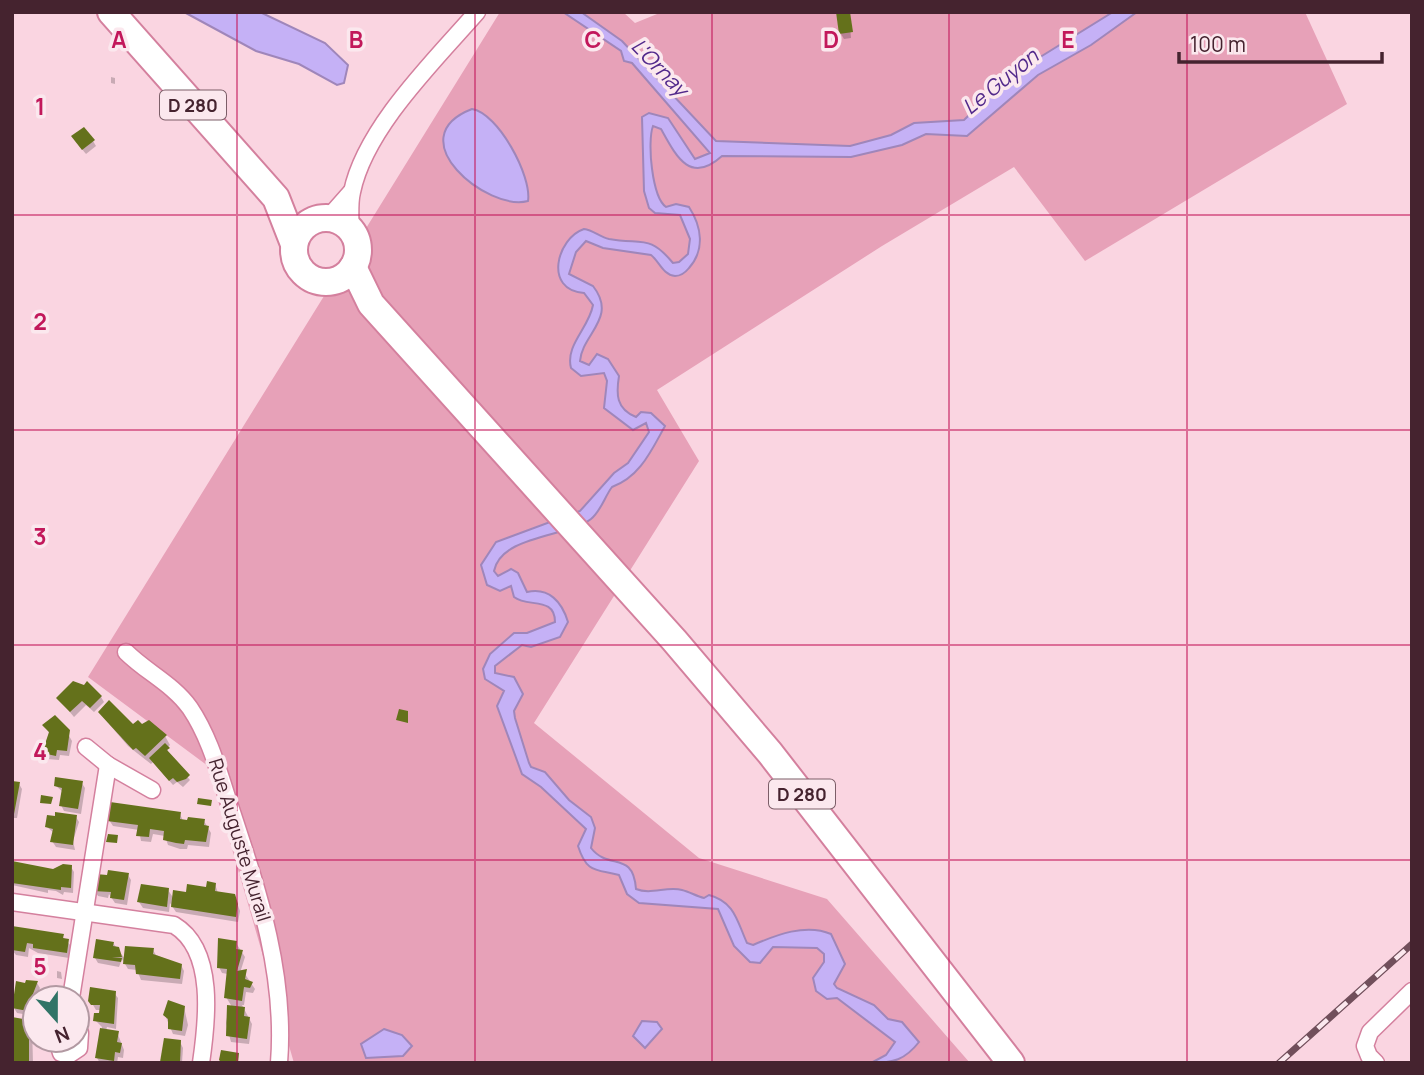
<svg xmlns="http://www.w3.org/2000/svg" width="1424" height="1075" viewBox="0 0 1424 1075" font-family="Manrope,sans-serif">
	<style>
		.green { fill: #e7a1b8 }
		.water { fill: #c5b1f6; stroke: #9f86ba; stroke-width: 2 }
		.shadow { fill: #0003 }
		.building { fill: #64711b }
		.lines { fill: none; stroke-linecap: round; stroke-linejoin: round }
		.street-casing { stroke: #d4809e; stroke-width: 19 }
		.primary-casing { stroke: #d4809e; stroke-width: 30 }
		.street { stroke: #fff; stroke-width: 16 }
		.primary { stroke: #fff; stroke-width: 26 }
		.rail-casing { stroke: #714f5b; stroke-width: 7 }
		.rail { stroke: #fbe8ee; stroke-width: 4.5; stroke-dasharray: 13; stroke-linecap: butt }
		.grid { fill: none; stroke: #c2185b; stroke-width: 2; stroke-opacity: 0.55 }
		.labels { text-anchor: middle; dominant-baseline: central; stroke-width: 7; stroke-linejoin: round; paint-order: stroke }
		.shield { fill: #fbe8ee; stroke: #7c5e68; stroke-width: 2 }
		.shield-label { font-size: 18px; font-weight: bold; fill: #45232f }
		.street-label { font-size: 19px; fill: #45232f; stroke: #fbe8ee }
		.water-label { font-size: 21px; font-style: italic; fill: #52298b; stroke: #fbe8ee }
		.grid-label { font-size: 23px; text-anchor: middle; font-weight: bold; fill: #c2185b; stroke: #fbe8ee; stroke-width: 7; stroke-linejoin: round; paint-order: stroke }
	</style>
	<rect width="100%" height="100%" fill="#fad5e1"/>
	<path class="green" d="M500 12H623L635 23 662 12H1305L1347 104 1085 261 1014 167 882 246 657 390 699 461 534 723 699 858 827 899 970 1063H294L208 766 88 677Z"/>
	<g class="water">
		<path d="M184 12H260L325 43 348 65 344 83 337 85 299 64 256 51Z"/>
		<path d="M563 12H581L622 41 716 141 850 146 891 135 914 123 964 120 992 93 1037 59 1113 12H1137L1091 45 1038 75 967 136 926 134 902 145 851 157 722 156C690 185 676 156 661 129L653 126C647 142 652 197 666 207L676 204 689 207C702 227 705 250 689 268 685 273 681 276 675 276 663 275 659 261 651 255L603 248 586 241 576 252 569 274 593 286C618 318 582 334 580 361L589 365 597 354 608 359 619 376C616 394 616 409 636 417L641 412 651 413 665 426C651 451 640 477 612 487 605 496 601 511 591 519 568 537 501 535 494 571L498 576 511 569 518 573 527 592C549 587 562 602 568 622L560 637 531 647 522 645 495 666V673L514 677 523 694 514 711 515 718 529 763 531 767 545 772 569 800 591 817 595 828 591 848C609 871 633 850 636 889 651 895 667 886 682 890 690 892 696 896 704 898L709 895C735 902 737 921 747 943L753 945C776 935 806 923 831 934L845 964 834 984 837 988 874 1005 888 1019 902 1022 919 1042C905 1060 893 1063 871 1063L886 1055 895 1042 837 998 827 999 816 991 813 978 824 962V954L817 948 773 947 760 963 750 962 734 946 718 909 639 903 627 894 619 875C596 869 587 874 578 846L586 829 541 787 522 774 497 706 504 691 485 679 483 669 490 654 514 633H527L555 622C555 596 528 608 514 597L511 586 500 591 487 585 481 565 496 542 580 511 614 473 628 463 649 432 646 423 633 430 604 408 607 381 604 373 581 376 571 368C565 345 589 328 593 305L584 293C543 290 557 238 584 229 593 230 600 237 609 239 642 245 649 234 673 263L679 262 688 254 690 239 680 215 655 213 649 208 644 191 642 117 649 113 668 118 695 159 710 153 632 63 624 61 621 51Z"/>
		<path d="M472 109C498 113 532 176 528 201 488 212 397 138 472 109Z"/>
		<path d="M642 1021 657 1022 662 1029 645 1048 633 1036Z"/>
		<path d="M384 1029 402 1035 412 1046 403 1056 366 1058 361 1044Z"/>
	</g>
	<g class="shadow">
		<path d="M849 12 851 38 844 39 841 34Z"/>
		<path d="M111 77 115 78V84L111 83Z"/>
		<path d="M93 141 96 146 86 154 76 142Z"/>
		<path d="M101 697 104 702 94 712 86 705 74 717 58 698Z"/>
		<path d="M103 717 165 736 170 745 167 748 169 756 190 780 183 787 177 782 173 785 153 762 151 764 128 746Z"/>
		<path d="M44 725 68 734 72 741 69 756 60 755 59 760 47 759 44 753 50 734Z"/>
		<path d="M81 782 85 788 81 814 64 811 61 805 63 792 56 786Z"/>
		<path d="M12 784H19L22 789 17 818H12Z"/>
		<path d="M180 814 183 821H204L211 833 209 847 188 845 187 849H180L168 845 165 836 153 834 151 842 141 841 139 830 113 826 109 820Z"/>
		<path d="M76 817 79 822 73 841 75 850 56 847 52 841 54 833 47 827Z"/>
		<path d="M71 867 74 872 73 893 64 892 63 895 56 891 48 890V893L12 885V869L54 870Z"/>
		<path d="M128 875 131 880 127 905 115 903 109 894 108 898 98 896 95 891Z"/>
		<path d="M215 884 218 893 234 895 240 911 238 922 176 912 170 903 169 912 143 908 139 902 168 890 174 899Z"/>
		<path d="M62 936 71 946 69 958 38 953 29 948 28 957 16 955 12 950 13 945Z"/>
		<path d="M113 943 125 959 153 950 156 955 181 965 184 971 182 984 141 980 137 970 128 969 122 959 119 967 98 963 95 958Z"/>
		<path d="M236 943 245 957 240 973 245 974 255 989 253 993 246 992 244 1005H242L252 1024 249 1044 231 1042 226 1023 229 1007H232L226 997 228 974 222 973 219 967Z"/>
		<path d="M57 971 61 972 62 979 57 978Z"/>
		<path d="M37 983 40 988 35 998V1016L17 1013 14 1008Z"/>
		<path d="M114 993 118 998 116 1029 107 1027 106 1031 117 1032 124 1050 123 1058 118 1057 117 1063H100L97 1058 102 1027 95 1020 102 1010H96L93 1005Z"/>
		<path d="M184 1007 188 1025 185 1036 173 1034 165 1015Z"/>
		<path d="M28 1021 32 1027 33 1063H12Z"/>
		<path d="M180 1042 183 1048 182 1063H163Z"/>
	</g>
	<g class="building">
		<path d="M836 12H850L853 32 839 34Z"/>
		<path d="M84 127 95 140 82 150 71 136Z"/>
		<path d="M73 681 84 685 87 681 102 696 90 708 82 701 70 712 56 698Z"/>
		<path d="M109 700 133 724 138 720 142 724 149 720 167 735 145 756 136 748 133 750 98 712Z"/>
		<path d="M399 709 408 711V723L396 720Z"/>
		<path d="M55 715 70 730 67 751 57 750 56 756 42 753 49 732 42 725Z"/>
		<path d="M165 743 170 748 167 750 190 775 186 779 177 782 173 778 169 781 149 758Z"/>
		<path d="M55 777 83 781 78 809 59 806 62 788 54 786Z"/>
		<path d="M12 781 20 782 14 814H12Z"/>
		<path d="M41 795 53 797 51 804 40 803Z"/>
		<path d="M198 798 212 800 211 806 197 804Z"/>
		<path d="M110 802 181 812 180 819 187 820 188 817 205 819 204 825 209 826 206 842 185 840 184 844 176 843 163 840 164 831 150 829 149 837 136 836 138 825 107 821Z"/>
		<path d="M55 812 77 815 73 845 50 842 53 829 45 827 47 815 55 816Z"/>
		<path d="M108 834 118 835 117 843 106 842Z"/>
		<path d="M12 861 53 869 63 864 72 865 71 888 61 887V890L12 883Z"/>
		<path d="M108 870 129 873 124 900 110 898 111 892 93 891 96 874 107 875Z"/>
		<path d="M207 881 216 883 215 891 235 894 238 904 236 917 171 907 173 890 186 892 187 884 206 887Z"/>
		<path d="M141 884 169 888 167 907 137 902Z"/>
		<path d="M12 926 64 934 63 938 69 939 67 953 33 948V944L27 943 25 952 12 950Z"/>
		<path d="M218 938 237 941 236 949 243 950 237 971 247 969 245 979 253 982 250 988 244 987 242 1001 224 998 227 969 217 968Z"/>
		<path d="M96 939 114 942 113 946 119 947 122 957H112L122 958 121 962 93 958Z"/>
		<path d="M125 946 154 948 153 954 182 964 180 979 136 974 135 965 123 964Z"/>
		<path d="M26 980 38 981 31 999H35L33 1012 12 1008 16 981 25 983Z"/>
		<path d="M90 987 116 991 114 1024 93 1021 94 1013H99L100 1005H91L88 1001Z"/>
		<path d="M168 1000 185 1006 182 1031 168 1029V1019L163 1015Z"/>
		<path d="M227 1005 245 1007 244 1016 250 1017 247 1039 226 1036Z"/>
		<path d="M12 1017 29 1020V1062L12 1063Z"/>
		<path d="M100 1028 119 1031 117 1042 122 1043 120 1053 115 1052 114 1061 95 1058Z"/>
		<path d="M164 1038 181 1040 180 1063 160 1062Z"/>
		<path d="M221 1050 239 1053 238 1063H222L219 1060Z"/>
	</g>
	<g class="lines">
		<g class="street-casing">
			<g id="street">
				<path d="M328 218 351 192"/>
				<path d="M350 229C351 217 349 204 352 192 365 128 435 60 477 12"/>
				<path d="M126 652C146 672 173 684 190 708 211 739 220 777 232 812 259 894 286 975 279 1063"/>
				<path d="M86 747 108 765"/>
				<path d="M12 902 174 925C216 950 207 1022 201 1063"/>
				<path d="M71 998 108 765 152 790"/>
				<path d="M57 1040 61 1053 70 1054 79 1048 80 1033 77 1031"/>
				<path d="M1376 1063 1369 1056 1365 1046 1370 1032 1412 991"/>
			</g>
		</g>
		<g class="primary-casing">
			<g id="primary">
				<path d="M111 12 276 198 294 244"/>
				<circle cx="326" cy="250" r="32"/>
				<path d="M353 267 371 304 674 640 770 753 1011 1063"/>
			</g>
		</g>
		<use href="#street" class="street"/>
		<use href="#primary" class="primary"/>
		<g class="rail-casing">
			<path id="rail" d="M1279 1063 1412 944"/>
		</g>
		<use href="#rail" class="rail"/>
	</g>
	<path class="grid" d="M237 12V1063M475 12V1063M712 12V1063M949 12V1063M1187 12V1063M12 215H1412M12 430H1412M12 645H1412M12 860H1412"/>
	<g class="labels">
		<g class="shield">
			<rect x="160" y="90.5" width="66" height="29" rx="5"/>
			<rect x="769" y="779.5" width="66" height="29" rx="5"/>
		</g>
		<g class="shield-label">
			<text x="193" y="105">D 280</text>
			<text x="802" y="794">D 280</text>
		</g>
		<g class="street-label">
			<text transform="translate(240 840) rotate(73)">Rue Auguste Murail</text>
		</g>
		<g class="water-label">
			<text transform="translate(660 67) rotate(46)">L'Ornay</text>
			<text transform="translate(1000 81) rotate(-39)">Le Guyon</text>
		</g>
	</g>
	<g class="grid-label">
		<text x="119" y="48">A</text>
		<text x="356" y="48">B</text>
		<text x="593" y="48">C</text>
		<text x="831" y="48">D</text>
		<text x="1068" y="48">E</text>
		<text x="40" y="115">1</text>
		<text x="40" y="330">2</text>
		<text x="40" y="545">3</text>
		<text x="40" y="760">4</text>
		<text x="40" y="975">5</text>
	</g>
	<rect width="1424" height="1075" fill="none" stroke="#45232f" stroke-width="28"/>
	<g transform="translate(56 1019) rotate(159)"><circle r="33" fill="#fbe8ee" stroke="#b299a2" stroke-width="2"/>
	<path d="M0-5L12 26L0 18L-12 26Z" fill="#317467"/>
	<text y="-10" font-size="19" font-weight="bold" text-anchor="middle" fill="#45232f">N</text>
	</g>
	<path d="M1179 52v10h203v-10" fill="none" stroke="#45232f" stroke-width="3.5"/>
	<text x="1190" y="52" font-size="21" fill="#45232f" stroke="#fbe8ee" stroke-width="5" paint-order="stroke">100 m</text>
</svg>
